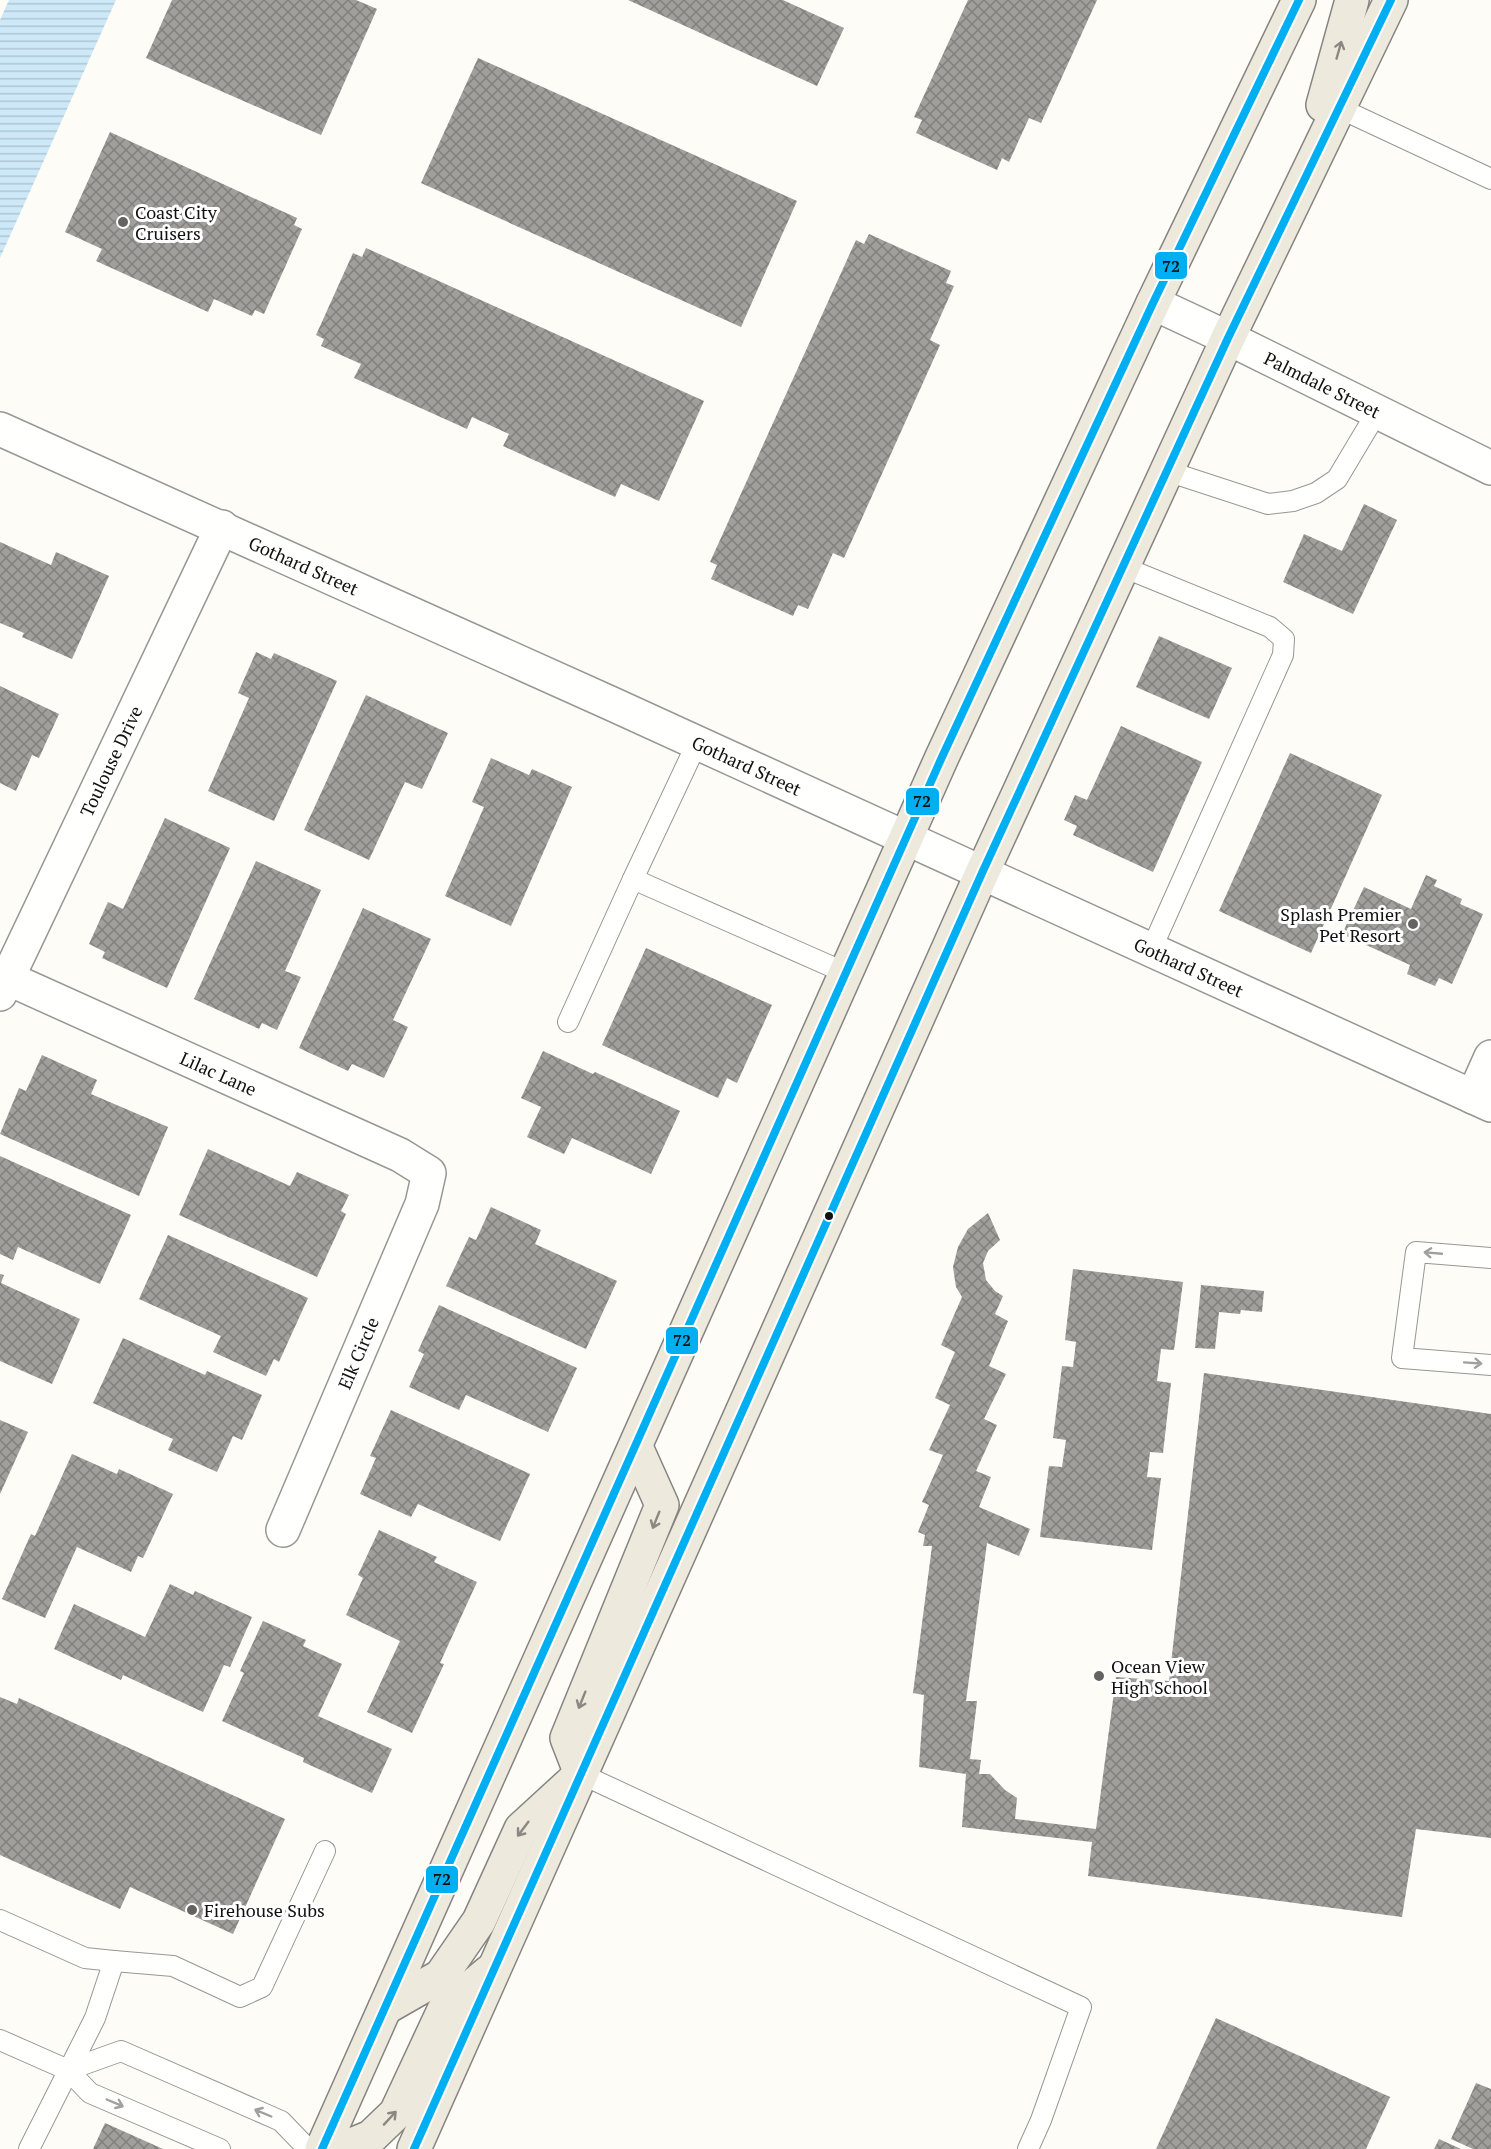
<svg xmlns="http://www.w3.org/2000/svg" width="1491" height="2149" viewBox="0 0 1491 2149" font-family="'PT Serif',serif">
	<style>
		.water { fill: url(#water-rules) }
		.building { fill: url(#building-cross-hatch) }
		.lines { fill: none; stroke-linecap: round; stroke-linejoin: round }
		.service-casing { stroke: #979795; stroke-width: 22 }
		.minor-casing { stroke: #979795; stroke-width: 36 }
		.tertiary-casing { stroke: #979795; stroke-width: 36 }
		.primary-casing { stroke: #858482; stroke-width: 36 }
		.service { stroke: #fffffe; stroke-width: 20 }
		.minor { stroke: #fffffe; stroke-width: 33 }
		.tertiary { stroke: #fffffe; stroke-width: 33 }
		.primary { stroke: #ede9dc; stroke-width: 33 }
		.bus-1-casing { stroke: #fff; stroke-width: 12 }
		.bus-1 { stroke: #00aff2; stroke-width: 8 }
		.oneway { stroke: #8a8881 }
		.oneway2 { stroke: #a0a09f }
		.poi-dot { fill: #646362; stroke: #fff; stroke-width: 2 }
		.bus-dot { fill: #111; stroke: #fff; stroke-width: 2 }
		.labels { text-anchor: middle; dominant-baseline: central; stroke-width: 6; stroke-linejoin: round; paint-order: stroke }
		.poi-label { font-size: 18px; fill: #111; stroke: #fff; text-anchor: start }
		.street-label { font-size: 18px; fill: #111; stroke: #fff }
		.line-badge { stroke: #fff; stroke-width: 2 }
		.pale-badge-label { font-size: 16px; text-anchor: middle; font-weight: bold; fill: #111 }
	</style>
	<defs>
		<pattern id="water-rules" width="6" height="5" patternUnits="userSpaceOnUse" patternTransform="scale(1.5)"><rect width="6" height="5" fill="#cde8f7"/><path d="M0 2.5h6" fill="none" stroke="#afc6d3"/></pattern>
		<pattern id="building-cross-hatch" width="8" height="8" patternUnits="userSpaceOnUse" patternTransform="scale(1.5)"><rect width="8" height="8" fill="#a19f9c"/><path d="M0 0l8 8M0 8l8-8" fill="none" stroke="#82807e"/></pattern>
	</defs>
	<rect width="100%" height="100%" fill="#fdfcf7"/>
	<path class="water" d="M9 0H116L0 258V20Z"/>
	<g class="building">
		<path d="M172 0H356L377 9 321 135 146 58Z"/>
		<path d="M628 0H783L844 28 817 86Z"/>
		<path d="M968 0H1097L1041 123 1029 118 1009 162 1002 158 997 170 916 133 922 120 914 117Z"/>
		<path d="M478 58 797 201 741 327 421 183Z"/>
		<path d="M110 132 297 218 294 225 302 229 264 314 255 310 252 316 214 299 208 312 96 261 102 249 65 232Z"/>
		<path d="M869 234 951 271 946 283 954 286 930 340 940 345 844 558 833 553 808 609 798 605 793 616 711 579 717 565 710 562 856 240 864 244Z"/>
		<path d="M366 248 704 401 659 501 621 484 615 497 503 446 509 434 472 417 467 429 354 378 361 364 321 346 324 339 316 335 353 253 362 257Z"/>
		<path d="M1364 504 1397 520 1353 614 1283 582 1304 534 1342 551Z"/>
		<path d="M0 542 51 565 56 552 109 576 72 659 22 637 24 633 0 623Z"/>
		<path d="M1159 636 1232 668 1209 719 1136 687Z"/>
		<path d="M256 652 271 659 274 653 337 681 274 821 208 791 249 698 238 693Z"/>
		<path d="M0 686 59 714 39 758 32 755 16 791 0 783Z"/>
		<path d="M366 695 448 733 422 789 405 782 369 860 304 830Z"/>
		<path d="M1121 726 1202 762 1153 872 1073 835 1077 826 1064 820 1075 795 1087 800Z"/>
		<path d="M1290 753 1382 795 1311 953 1219 911Z"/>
		<path d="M491 758 529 775 532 769 572 787 511 926 445 896 484 807 472 802Z"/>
		<path d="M165 818 230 848 167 988 102 958 105 952 89 944 108 902 123 909Z"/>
		<path d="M256 861 321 890 285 971 301 977 277 1030 262 1023 259 1029 194 999Z"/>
		<path d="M1426 875 1437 880 1434 886 1462 899 1460 904 1483 914 1452 984 1439 978 1435 986 1407 974 1410 965 1342 934 1364 887 1411 909Z"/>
		<path d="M363 908 431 939 393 1020 408 1027 384 1078 352 1064 348 1071 299 1048Z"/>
		<path d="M646 948 772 1005 737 1083 727 1078 718 1098 602 1045Z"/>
		<path d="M543 1051 593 1074 595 1072 680 1111 651 1174 572 1138 564 1154 527 1137 541 1107 521 1098Z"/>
		<path d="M42 1055 97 1080 91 1094 168 1127 139 1196 0 1134 19 1088 26 1091Z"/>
		<path d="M208 1149 290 1186 297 1172 349 1195 341 1211 346 1214 317 1277 179 1215Z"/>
		<path d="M0 1156 131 1215 100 1284 18 1247 13 1260 0 1254Z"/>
		<path d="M491 1207 541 1230 535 1244 617 1281 586 1349 446 1286 469 1237 476 1240Z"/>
		<path d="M988 1213 1000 1240 988 1251 983 1263 986 1280 995 1291 1003 1296 995 1314 1008 1321 989 1366 1006 1374 984 1419 997 1425 976 1471 991 1477 979 1507 1030 1529 1019 1556 987 1543 966 1701H977L970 1759 981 1760 979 1774H990L1005 1790 1017 1798 1015 1819 1096 1829 1116 1677 1169 1681 1204 1373 1491 1414V1838L1416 1829 1402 1917 1088 1876 1092 1842 962 1827 966 1774 919 1767 924 1695 913 1693 932 1546H923L925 1535 918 1532 929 1505 922 1502 943 1455 929 1450 950 1405 935 1398 955 1352 941 1345 962 1297 956 1287 953 1267 958 1247 968 1229Z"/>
		<path d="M168 1235 308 1298 279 1362 274 1359 266 1376 213 1352 221 1336 139 1299Z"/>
		<path d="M1073 1269 1183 1282 1174 1350 1161 1349 1157 1381 1171 1383 1163 1453 1150 1452 1147 1477 1161 1478 1152 1550 1040 1537 1049 1466 1062 1467 1066 1440 1053 1438 1062 1366 1073 1367 1076 1342 1065 1340Z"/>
		<path d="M0 1274 4 1275 1 1283 80 1319 52 1384 0 1361Z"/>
		<path d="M1201 1285 1264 1291 1262 1312 1241 1310 1240 1314 1219 1312 1215 1349 1195 1348Z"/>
		<path d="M439 1305 577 1368 548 1432 466 1395 459 1410 409 1387 424 1354 418 1351Z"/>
		<path d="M123 1338 205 1375 207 1371 262 1395 242 1440 233 1436 217 1472 168 1450 173 1439 93 1403Z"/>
		<path d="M391 1410 530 1474 500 1541 418 1504 411 1517 360 1494 376 1458 370 1456Z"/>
		<path d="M0 1420 28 1432 0 1494Z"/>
		<path d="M72 1454 117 1474 119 1469 173 1494 143 1558 138 1556 131 1572 77 1547 45 1618 2 1599 31 1534 35 1536Z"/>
		<path d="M379 1530 437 1557 434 1562 477 1582 440 1663 444 1664 412 1733 367 1712 400 1641 346 1615 363 1578 358 1575Z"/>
		<path d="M170 1584 193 1595 195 1591 252 1617 230 1667 224 1665 203 1712 123 1675 121 1680 54 1649 74 1604 145 1637Z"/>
		<path d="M263 1621 306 1640 303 1646 342 1664 318 1716 392 1749 372 1793 303 1762 304 1758 222 1721 244 1673 240 1671Z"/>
		<path d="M0 1697 17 1704 19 1698 285 1819 233 1934 130 1887 120 1909 0 1855Z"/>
		<path d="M1216 2018 1390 2097 1366 2149H1156Z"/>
		<path d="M1476 2083 1491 2089V2149H1473L1451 2139Z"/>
		<path d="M105 2123 163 2149H93Z"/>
		<path d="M1439 2139 1461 2149H1434Z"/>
	</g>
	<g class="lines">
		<g class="service-casing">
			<g id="service">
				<path d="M1339 108 1491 179"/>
				<path d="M1167 471 1268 504 1293 501 1316 493 1337 479 1377 412"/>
				<path d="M1123 567 1270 627 1284 639 1283 655 1151 950"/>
				<path d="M697 743 633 879 846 973"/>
				<path d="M568 1022 633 879"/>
				<path d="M1491 1258 1416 1252 1402 1358 1491 1365"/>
				<path d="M581 1774 1081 2007 1041 2120 1028 2149"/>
				<path d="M0 1920 85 1958 114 1961 95 2018 29 2149"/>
				<path d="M114 1961 173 1966 240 1997 262 1987 325 1851"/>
				<path d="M0 2040 68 2070 90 2093 220 2149"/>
				<path d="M68 2070 121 2051 281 2121 308 2149"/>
			</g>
		</g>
		<g class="minor-casing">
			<g id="minor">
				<path id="s1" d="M1153 303 1228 338 1491 468"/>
				<path id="s2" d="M7 978 400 1155 429 1173 422 1204 283 1530"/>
				<path id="s3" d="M0 994 222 527"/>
				<path d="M1473 1097 1491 1057"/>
			</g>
		</g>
		<g class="tertiary-casing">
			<g id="tertiary">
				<path id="s4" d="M0 429 610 703 1491 1105"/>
			</g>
		</g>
		<g class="primary-casing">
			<g id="primary">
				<path d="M1323 105 1352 0"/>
				<path d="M385 2008 441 1976 479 1921 521 1829 581 1774 567 1738 662 1505 636 1447"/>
				<path d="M322 2149 942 757 1153 303 1299 0"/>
				<path d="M342 2149 371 2137 396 2113 444 2010 489 1972"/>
				<path d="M414 2149 982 873 1228 338 1391 0"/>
			</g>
		</g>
		<use href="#service" class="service"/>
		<use href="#minor" class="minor"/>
		<use href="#tertiary" class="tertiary"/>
		<use href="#primary" class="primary"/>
		<g class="bus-1-casing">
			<g id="bus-1">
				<path d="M322 2149 942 757 1153 303 1299 0"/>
				<path d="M414 2149 982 873 1228 338 1391 0"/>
			</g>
		</g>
		<use href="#bus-1" class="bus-1"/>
	</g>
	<defs><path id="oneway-shaft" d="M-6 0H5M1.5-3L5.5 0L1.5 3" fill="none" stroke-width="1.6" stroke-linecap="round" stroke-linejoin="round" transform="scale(1.5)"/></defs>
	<g class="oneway">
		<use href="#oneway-shaft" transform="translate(1339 50) rotate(-74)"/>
		<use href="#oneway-shaft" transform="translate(656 1520) rotate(112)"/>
		<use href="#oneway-shaft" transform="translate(582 1700) rotate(112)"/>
		<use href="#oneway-shaft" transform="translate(523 1829) rotate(127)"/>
		<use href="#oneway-shaft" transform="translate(390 2118) rotate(-47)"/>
	</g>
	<g class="oneway2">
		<use href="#oneway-shaft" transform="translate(1433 1253) rotate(-175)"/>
		<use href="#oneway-shaft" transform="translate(1473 1363) rotate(4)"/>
		<use href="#oneway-shaft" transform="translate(115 2103) rotate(23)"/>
		<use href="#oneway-shaft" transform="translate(263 2113) rotate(-157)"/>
	</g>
	<g class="poi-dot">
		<circle cx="123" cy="222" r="6"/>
		<circle cx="1413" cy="924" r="6"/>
		<circle cx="1099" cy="1676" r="6"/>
		<circle cx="192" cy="1910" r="6"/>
	</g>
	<circle class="bus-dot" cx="829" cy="1216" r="5"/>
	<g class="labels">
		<g class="poi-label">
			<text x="135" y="212">Coast City<tspan x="135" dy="21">Cruisers</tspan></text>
			<text x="1401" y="914" text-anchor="end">Splash Premier<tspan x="1401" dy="21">Pet Resort</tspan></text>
			<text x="1111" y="1666">Ocean View<tspan x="1111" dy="21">High School</tspan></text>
			<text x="204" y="1910">Firehouse Subs</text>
		</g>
		<g class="street-label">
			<text stroke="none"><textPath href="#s1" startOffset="188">Palmdale Street</textPath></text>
			<text stroke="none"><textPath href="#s4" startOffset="333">Gothard Street</textPath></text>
			<text stroke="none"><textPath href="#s3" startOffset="258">Toulouse Drive</textPath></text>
			<text stroke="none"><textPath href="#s4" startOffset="819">Gothard Street</textPath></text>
			<text stroke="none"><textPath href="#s4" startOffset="1305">Gothard Street</textPath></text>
			<text stroke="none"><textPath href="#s2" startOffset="232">Lilac Lane</textPath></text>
			<text transform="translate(358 1353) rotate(-67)">Elk Circle</text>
		</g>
	</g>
	<g class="line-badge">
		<rect x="1154" y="251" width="34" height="29" rx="6" fill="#00aff2"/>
		<rect x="905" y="787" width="35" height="29" rx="6" fill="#00aff2"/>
		<rect x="665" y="1326" width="34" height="29" rx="6" fill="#00aff2"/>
		<rect x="425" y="1865" width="34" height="29" rx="6" fill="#00aff2"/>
	</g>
	<g class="pale-badge-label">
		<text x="1171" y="272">72</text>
		<text x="922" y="807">72</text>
		<text x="682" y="1346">72</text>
		<text x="442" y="1885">72</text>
	</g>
</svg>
